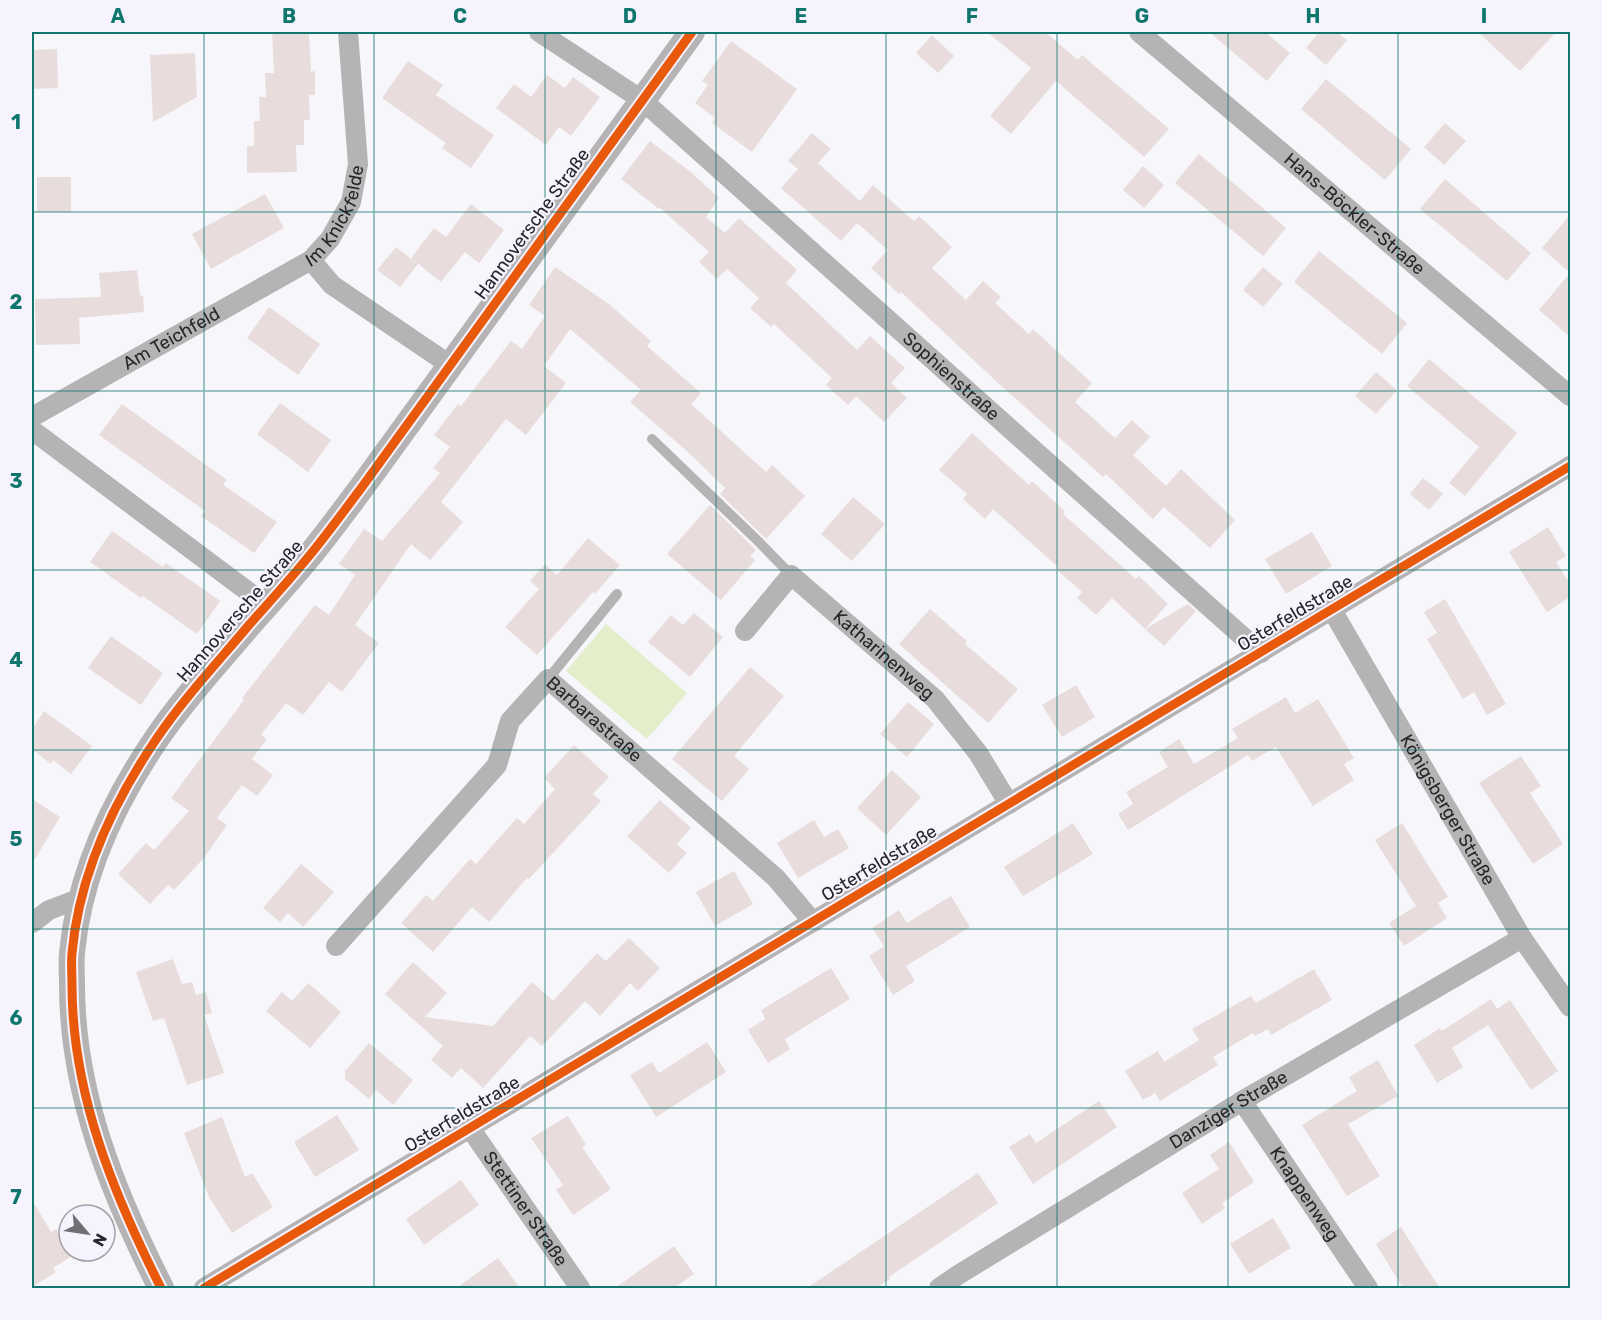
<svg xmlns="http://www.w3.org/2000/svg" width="1602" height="1320" viewBox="0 0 1602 1320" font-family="Rubik,sans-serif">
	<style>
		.green { fill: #e3eecb }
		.building { fill: #e8dddc }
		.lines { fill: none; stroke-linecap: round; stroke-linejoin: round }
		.service { stroke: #b5b3b4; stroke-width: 10 }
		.minor { stroke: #b5b3b4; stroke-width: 20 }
		.tertiary { stroke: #b5b3b4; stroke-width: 26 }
		.cycleway-casing { stroke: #f6f3fe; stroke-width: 13 }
		.cycleway { stroke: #e8590c; stroke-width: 9 }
		.grid { fill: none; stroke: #0f766e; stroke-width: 1.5; stroke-opacity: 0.55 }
		.labels { text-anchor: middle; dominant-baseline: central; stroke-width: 4.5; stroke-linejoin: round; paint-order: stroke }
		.street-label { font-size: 18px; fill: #262529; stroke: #f6f3fe }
		.neatline { fill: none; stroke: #0f766e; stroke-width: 2 }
		.grid-label { font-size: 20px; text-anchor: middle; font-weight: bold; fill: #0f766e }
	</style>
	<rect width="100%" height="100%" fill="#f7f6fb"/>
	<path class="green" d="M606 624 687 693 647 739 566 671Z"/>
	<g class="building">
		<path d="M272 32H309L311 72 315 71V95H309L310 120H304V145H296L297 172 247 173V146H254V121H260L259 97H266L265 73H274Z"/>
		<path d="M987 32H1045L1078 60 1082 55 1169 129 1144 157 1056 81 1011 134 990 116 1031 68Z"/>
		<path d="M1209 32H1265L1290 53 1267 81Z"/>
		<path d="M1319 32H1336L1347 40 1326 65 1306 48Z"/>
		<path d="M1478 32H1556L1520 71Z"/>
		<path d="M932 35 954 56 938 73 916 53Z"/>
		<path d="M731 41 797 89 752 152 712 123 715 118 695 103 708 85 702 81Z"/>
		<path d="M57 49 58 88 32 89V50Z"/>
		<path d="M195 53 197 97 153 122 150 55Z"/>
		<path d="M408 61 443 85 436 95 494 135 471 168 442 148 446 143 382 98Z"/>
		<path d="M547 75 565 88 573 77 600 97 571 136 559 127 546 145 496 108 514 84 531 97Z"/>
		<path d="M1326 79 1411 149 1385 180 1301 109Z"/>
		<path d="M1445 123 1466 141 1444 165 1424 147Z"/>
		<path d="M812 133 831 149 818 163 860 201 873 185 914 221 919 216 952 247 932 268 966 300 983 281 1001 297 995 303 1029 334 1033 329 1092 383 1075 402 1115 438 1132 420 1150 437 1133 455 1166 486 1181 469 1235 520 1210 548 1164 507 1153 519 1106 474 1103 477 998 383 901 292 899 294 871 268 888 250 857 223 841 241 781 188 798 169 788 161Z"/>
		<path d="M650 141 692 173 719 198 706 217 725 233 739 218 797 270 786 283 857 350 870 336 905 368 891 383 907 398 884 422 856 396 848 405 826 385 832 378 774 324 771 327 750 308 759 298 727 269 717 279 699 262 709 252 660 208 659 209 621 179Z"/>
		<path d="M1199 154 1286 228 1263 256 1175 183Z"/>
		<path d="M1143 166 1164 185 1144 208 1123 190Z"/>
		<rect x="37" y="177" width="34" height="35"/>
		<path d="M1445 179 1531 253 1507 281 1420 209Z"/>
		<path d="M265 194 284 228 211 269 192 234Z"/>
		<path d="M471 204 504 230 479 263 465 252 441 282 411 258 434 228 446 237Z"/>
		<path d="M1570 215V337L1539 310 1570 273 1542 248Z"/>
		<path d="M396 247 418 264 400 287 377 270Z"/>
		<path d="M1319 251 1407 323 1382 354 1294 282Z"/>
		<path d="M555 267 609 304 651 341 647 346 701 393 691 404 766 472 772 465 805 496 766 539 720 494 725 488 689 453 630 402 641 390 570 329 544 366 566 383 526 435 506 419 441 502 463 522 430 560 411 544 355 625 379 643 342 692 329 682 303 715 286 703 261 735 267 739 252 759 273 775 257 796 242 785 217 818 227 825 204 858 174 890 168 885 150 904 118 874 146 843 154 850 189 811 171 798 244 700 242 698 315 605 329 615 355 575 339 564 364 529 382 541 440 473 433 468 450 447 434 435 458 404 461 406 511 341 522 349 545 316 529 305Z"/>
		<path d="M1263 267 1283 284 1263 307 1243 290Z"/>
		<path d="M137 270 140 296H143L144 312 79 318 80 344 36 345 35 299 101 297 99 273Z"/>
		<path d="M269 307 320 344 298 375 247 338Z"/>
		<path d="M1429 359 1517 433 1465 496 1449 483 1479 447 1407 386Z"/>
		<path d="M1376 372 1397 390 1376 414 1355 396Z"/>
		<path d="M280 403 331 440 308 472 257 434Z"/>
		<path d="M122 404 227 480 223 485 277 522 254 553 201 516 205 511 99 435Z"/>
		<path d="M972 433 1029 485 1032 481 1065 511 1063 514 1136 579 1139 576 1168 604 1145 629 1112 598 1096 615 1077 598 1082 592 1056 569 1058 567 993 509 985 519 963 499 967 494 939 470Z"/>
		<path d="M1423 478 1443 494 1429 510 1410 494Z"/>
		<path d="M853 497 885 524 852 561 821 534Z"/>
		<path d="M710 505 756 550 750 556 755 560 721 600 667 554Z"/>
		<path d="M1548 527 1566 556 1556 562 1570 584V597L1547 612 1509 552Z"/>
		<path d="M112 531 163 567 166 563 220 601 197 634 143 596 141 598 90 562Z"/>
		<path d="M1312 532 1332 566 1286 594 1265 559Z"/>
		<path d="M588 538 620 565 595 594 593 592 537 655 505 627 539 589 530 581 545 564 557 575Z"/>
		<path d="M1445 599 1506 704 1487 715 1474 692 1463 699 1427 639 1437 633 1424 612Z"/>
		<path d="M1188 604 1196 611 1164 646 1145 629Z"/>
		<path d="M930 609 967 641 965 644 1018 689 988 723 899 644Z"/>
		<path d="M694 613 723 637 690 677 648 642 671 615 683 625Z"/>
		<path d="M111 636 163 673 141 705 88 668Z"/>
		<path d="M750 667 784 696 734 756 749 769 722 801 672 759Z"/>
		<path d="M1076 685 1095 717 1062 737 1042 705Z"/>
		<path d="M1286 697 1295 713 1318 699 1354 758 1344 764 1354 780 1313 806 1276 747 1252 761 1248 755 1128 830 1118 814 1133 804 1126 792 1168 767 1159 752 1179 739 1194 764 1238 738 1232 729Z"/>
		<path d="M908 702 934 724 907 757 880 734Z"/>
		<path d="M44 711 92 746 71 774 53 760 51 764 32 749V729Z"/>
		<path d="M574 745 609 777 593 794 601 801 529 879 527 878 489 922 472 907 433 952 401 923 426 895 433 901 470 859 476 864 517 818 524 824 555 789 544 778Z"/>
		<path d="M1521 756 1541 786 1530 793 1563 844 1533 864 1479 783Z"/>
		<path d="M892 770 921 797 886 835 857 808Z"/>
		<path d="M32 799 60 817 32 864Z"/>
		<path d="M660 800 691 828 677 844 687 853 669 873 627 836Z"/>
		<path d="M814 820 824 837 838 829 849 848 798 878 777 843Z"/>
		<path d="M1073 823 1093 854 1023 896 1004 867Z"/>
		<path d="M1402 823 1448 897 1438 903 1447 918 1404 946 1389 923 1416 906 1375 840Z"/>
		<path d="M301 864 334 892 303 927 288 913 280 922 263 908Z"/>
		<path d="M734 871 753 904 715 926 696 892Z"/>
		<path d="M951 896 970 927 906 966 915 981 893 995 869 956 884 946 872 928 899 910 907 923Z"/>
		<path d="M629 938 660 968 638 991 630 983 600 1016 585 1001 542 1046 530 1036 483 1088 461 1068 452 1078 431 1060 443 1046 385 994 413 962 447 993 425 1017 493 1026 532 982 553 1001 597 953 606 961Z"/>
		<path d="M173 959 182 984 192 982 196 995 206 992 212 1013 204 1015 224 1073 187 1085 164 1018 153 1021 136 972Z"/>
		<path d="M831 968 850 999 785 1039 790 1049 768 1063 748 1030 765 1019 761 1010Z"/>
		<path d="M1314 969 1332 1000 1271 1035 1268 1029 1255 1036 1253 1033 1213 1057 1218 1065 1160 1101 1155 1093 1143 1100 1125 1071 1158 1051 1164 1062 1199 1040 1192 1029 1251 996 1256 1003Z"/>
		<path d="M308 983 341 1012 310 1048 266 1011 282 992 292 1001Z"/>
		<path d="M1491 999 1497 1009 1510 1000 1558 1071 1531 1090 1488 1025 1452 1048 1463 1067 1437 1083 1414 1045 1440 1028 1442 1031Z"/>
		<path d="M707 1042 726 1072 656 1117 630 1075 652 1062 659 1073Z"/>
		<path d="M369 1043 413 1080 393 1105 376 1090 369 1099 345 1079V1071Z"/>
		<path d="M1378 1060 1398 1096 1348 1124 1380 1176 1347 1196 1302 1125 1357 1091 1349 1077Z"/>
		<path d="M1099 1101 1117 1127 1033 1184 1009 1147 1030 1134 1036 1143Z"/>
		<path d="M337 1115 359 1150 315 1177 294 1142Z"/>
		<path d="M568 1116 586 1145 582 1147 611 1189 573 1215 556 1190 563 1185 531 1138Z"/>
		<path d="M222 1117 245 1177 252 1173 273 1207 232 1233 209 1197 184 1133Z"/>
		<path d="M1229 1142 1254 1182 1222 1203 1225 1208 1202 1224 1182 1193 1219 1169 1210 1155Z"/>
		<path d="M978 1173 998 1203 889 1277 890 1279 876 1288H807Z"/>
		<path d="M461 1180 479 1205 424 1245 406 1219Z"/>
		<path d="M32 1200 51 1232 56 1229 72 1256 53 1268 56 1272 32 1287Z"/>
		<path d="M1273 1218 1291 1248 1249 1274 1230 1244Z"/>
		<path d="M1401 1227 1426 1267 1440 1288H1403L1376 1244Z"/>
		<path d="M674 1246 694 1274 674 1288H615Z"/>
		<path d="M498 1258 520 1288H456Z"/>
	</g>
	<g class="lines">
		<g class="service">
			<path d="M652 439 758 541 791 575"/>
			<path d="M548 679 617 594"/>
		</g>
		<g class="minor">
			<path id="s1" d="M539 32 642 100 1261 653"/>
			<path id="s2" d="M1139 32 1570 396"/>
			<path d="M311 260 332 285 450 365"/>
			<path id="s3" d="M32 417 311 260 330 239 351 202 358 164 348 32"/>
			<path d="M32 430 266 605"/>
			<path id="s4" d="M1332 610 1522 938 1570 1007"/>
			<path id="s5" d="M745 631 791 575 935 699 978 753 1009 804"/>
			<path d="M32 923 49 910 81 898"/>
			<path id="s6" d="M336 946 497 765 510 721 548 679 776 878 813 922"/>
			<path id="s7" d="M1242 1101 1368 1288"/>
			<path id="s8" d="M470 1128 580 1288"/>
			<path d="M204 1288 1570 466"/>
			<path id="s9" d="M939 1288 958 1275 1242 1101 1522 938"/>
		</g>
		<path class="tertiary" d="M161 1288C113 1193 72 1093 72 985 72 974 71 963 72 953 79 876 114 801 157 738 184 698 218 662 249 625 272 599 296 573 318 545 333 526 347 507 362 487L692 32"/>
		<g class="cycleway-casing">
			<g id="cycleway">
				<path d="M161 1288C113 1193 72 1093 72 985 72 974 71 963 72 953 79 876 114 801 157 738 184 698 218 662 249 625 272 599 296 573 318 545 333 526 347 507 362 487L692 32"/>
				<path d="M204 1288 1570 466"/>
			</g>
		</g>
		<use href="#cycleway" class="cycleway"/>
	</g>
	<path class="grid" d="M204 32V1288M374 32V1288M545 32V1288M716 32V1288M886 32V1288M1057 32V1288M1228 32V1288M1398 32V1288M32 212H1570M32 391H1570M32 570H1570M32 750H1570M32 929H1570M32 1108H1570"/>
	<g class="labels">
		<g class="street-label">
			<text stroke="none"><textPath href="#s3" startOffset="372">Im Knickfelde</textPath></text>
			<text stroke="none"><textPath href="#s2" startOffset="282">Hans-Böckler-Straße</textPath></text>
			<text transform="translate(532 224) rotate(-54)">Hannoversche Straße</text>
			<text stroke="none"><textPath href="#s3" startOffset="160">Am Teichfeld</textPath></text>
			<text stroke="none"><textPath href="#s1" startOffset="538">Sophienstraße</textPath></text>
			<text transform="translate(240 611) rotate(-49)">Hannoversche Straße</text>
			<text transform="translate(1295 613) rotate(-31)">Osterfeldstraße</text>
			<text stroke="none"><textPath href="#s5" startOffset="195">Katharinenweg</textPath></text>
			<text stroke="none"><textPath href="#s6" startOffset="406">Barbarastraße</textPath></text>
			<text stroke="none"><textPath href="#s4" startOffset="231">Königsberger Straße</textPath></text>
			<text transform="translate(879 863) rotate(-31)">Osterfeldstraße</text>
			<text stroke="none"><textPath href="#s9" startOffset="340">Danziger Straße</textPath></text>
			<text transform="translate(462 1114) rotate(-31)">Osterfeldstraße</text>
			<text stroke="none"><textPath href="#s7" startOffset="112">Knappenweg</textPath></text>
			<text stroke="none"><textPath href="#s8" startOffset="98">Stettiner Straße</textPath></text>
		</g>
	</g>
	<rect width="1602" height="1320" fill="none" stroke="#f6f3fe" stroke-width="66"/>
	<g transform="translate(87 1233) rotate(119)"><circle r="28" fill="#f6f3fe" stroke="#a3a1a9" stroke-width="1.5"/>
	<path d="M0-4.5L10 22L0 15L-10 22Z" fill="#6f6e72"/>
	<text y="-9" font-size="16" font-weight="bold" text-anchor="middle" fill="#262529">N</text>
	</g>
	<rect x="33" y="33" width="1536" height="1254" class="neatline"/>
	<g class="grid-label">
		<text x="118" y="23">A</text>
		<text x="289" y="23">B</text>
		<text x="460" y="23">C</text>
		<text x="630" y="23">D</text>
		<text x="801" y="23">E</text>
		<text x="972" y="23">F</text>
		<text x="1142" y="23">G</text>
		<text x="1313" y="23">H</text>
		<text x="1484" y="23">I</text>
		<text x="16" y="129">1</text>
		<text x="16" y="309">2</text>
		<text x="16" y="488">3</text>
		<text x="16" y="667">4</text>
		<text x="16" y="846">5</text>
		<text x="16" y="1025">6</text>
		<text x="16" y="1204">7</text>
	</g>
</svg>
